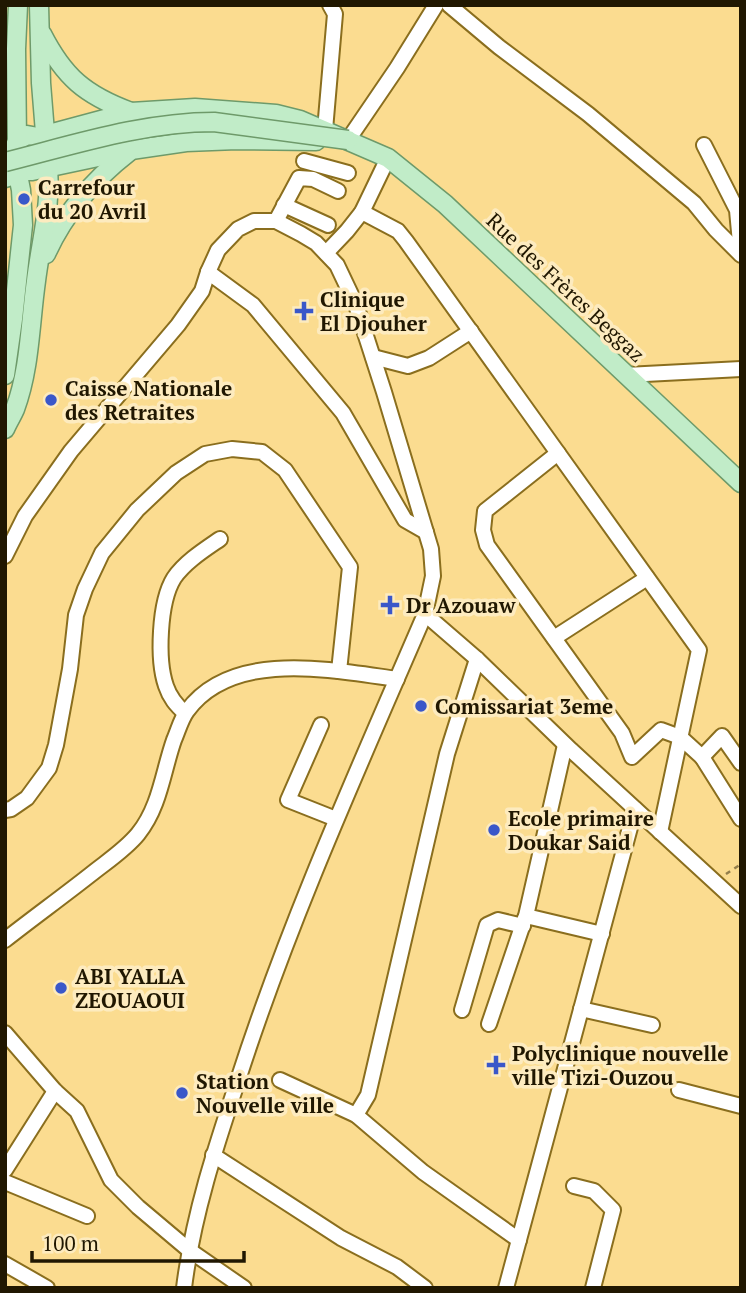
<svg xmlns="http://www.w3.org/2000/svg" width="746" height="1293" viewBox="0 0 746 1293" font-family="'PT Serif',serif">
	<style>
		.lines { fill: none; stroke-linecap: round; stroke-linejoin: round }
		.minor-casing { stroke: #8a6e1e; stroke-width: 18 }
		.major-casing { stroke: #6e9a6a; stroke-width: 21 }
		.path { stroke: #937e4c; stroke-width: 2.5; stroke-dasharray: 5 5; stroke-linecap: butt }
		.minor { stroke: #fff; stroke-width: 14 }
		.major { stroke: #c1ecc8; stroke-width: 18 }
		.major-bridge-casing { stroke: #6e9a6a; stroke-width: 21; stroke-linecap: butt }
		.major-bridge { stroke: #c1ecc8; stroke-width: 18 }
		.poi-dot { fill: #3a57c9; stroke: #fdebbf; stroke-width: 2.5 }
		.labels { text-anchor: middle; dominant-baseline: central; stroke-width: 7; stroke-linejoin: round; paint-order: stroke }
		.poi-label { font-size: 21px; font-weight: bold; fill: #201701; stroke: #fdebbf; text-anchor: start }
		.street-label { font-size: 21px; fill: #201701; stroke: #fdebbf }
	</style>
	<rect width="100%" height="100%" fill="#fbdc90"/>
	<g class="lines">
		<g class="minor-casing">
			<g id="minor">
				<path d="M449 5 499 47 588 114 694 203 716 230 741 255"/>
				<path d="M325 130 335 14 330 5"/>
				<path d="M348 140 397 68 436 5"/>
				<path d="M704 145 737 210 741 254"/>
				<path d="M304 161 348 173"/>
				<path d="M284 205 328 225"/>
				<path d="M362 212 398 231 406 241 699 650 660 832"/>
				<path d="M276 221 299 178 313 179 338 191"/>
				<path d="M326 253 347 231 362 212 388 158"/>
				<path d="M208 272 253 305 343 413 405 520 426 532"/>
				<path d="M373 357 408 366 429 358 471 331"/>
				<path d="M626 375 741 369"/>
				<path d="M558 453 485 511 483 530 487 545 622 733 632 757 661 730 680 737 702 757 722 736 741 763"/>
				<path d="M5 556 25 516 71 451 178 325 202 291 208 272 218 250 238 229 254 221H276L301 234 316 243 337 265 356 305 384 392 431 549 433 576 425 614 477 659 571 750 741 906"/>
				<path d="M554 638 647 578"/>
				<path d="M185 713C176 705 170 698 166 686 157 660 159 602 174 578 185 562 204 550 220 539"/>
				<path d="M321 725 288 800 336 819"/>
				<path d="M565 745 526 916 602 934"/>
				<path d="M702 757 741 819"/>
				<path d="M5 810 11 809 27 798 49 768 56 745 70 669 76 615 85 589 102 553 137 510 176 473 205 454 232 449 262 452 285 470 350 567 339 671"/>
				<path d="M5 940C33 918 62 897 90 875 106 862 125 850 138 834 160 807 163 771 174 740 178 731 181 719 187 711 232 649 332 670 397 679"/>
				<path d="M581 1009 652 1025"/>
				<path d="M462 1010 487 925 498 920 523 926"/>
				<path d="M489 1024 525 918"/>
				<path d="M5 1033 55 1091 77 1111 111 1180 138 1207 189 1250 244 1288"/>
				<path d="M280 1080 356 1115 423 1172 519 1240"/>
				<path d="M679 1090 741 1106"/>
				<path d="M356 1115 368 1095 447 754 477 659"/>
				<path d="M213 1155 341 1238 397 1267 425 1288"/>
				<path d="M5 1170 55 1091"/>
				<path d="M5 1182 87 1216"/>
				<path d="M574 1186 594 1191 613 1210 593 1288"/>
				<path d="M5 1264 47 1288"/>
				<path d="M184 1288C193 1215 216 1146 239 1077 290 919 359 767 425 614"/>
				<path d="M506 1288 635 809"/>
			</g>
		</g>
		<g class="major-casing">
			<g id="major">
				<path d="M39 5 41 83 46 145"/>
				<path d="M42 34C64 77 85 95 131 112"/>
				<path d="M17 141 16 49 18 5"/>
				<path d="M5 178 27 171H32L131 150 186 142 237 140 316 141"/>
				<path d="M46 254C65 212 93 180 129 152"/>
				<path d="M5 375 13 319 23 225 21 190 16 165 12 153 17 141 27 135 38 137 131 112 195 108 276 114 300 120 388 158 445 204 741 483"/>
				<path d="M5 429C8 422 12 416 15 409 30 369 30 323 36 281 41 240 53 200 47 158"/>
			</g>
		</g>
		<path class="path" d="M726 874 741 864"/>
		<use href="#minor" class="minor"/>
		<use href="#major" class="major"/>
		<g class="major-bridge-casing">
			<path id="major-bridge" d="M5 162C73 145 143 122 214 122L348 140"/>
		</g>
		<use href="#major-bridge" class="major-bridge"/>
	</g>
	<g class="poi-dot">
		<circle cx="24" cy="199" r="7"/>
		<path d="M300.5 300.5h7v7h7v7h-7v7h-7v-7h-7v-7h7z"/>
		<circle cx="51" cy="400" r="7"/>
		<path d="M386.5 594.5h7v7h7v7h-7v7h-7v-7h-7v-7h7z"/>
		<circle cx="421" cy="706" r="7"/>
		<circle cx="494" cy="830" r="7"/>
		<circle cx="61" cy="988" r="7"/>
		<path d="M492.5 1054.5h7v7h7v7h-7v7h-7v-7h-7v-7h7z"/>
		<circle cx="182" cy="1093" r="7"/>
	</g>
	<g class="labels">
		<g class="poi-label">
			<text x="38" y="187">Carrefour<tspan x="38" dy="24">du 20 Avril</tspan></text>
			<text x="320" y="299">Clinique<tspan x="320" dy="24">El Djouher</tspan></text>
			<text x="65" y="388">Caisse Nationale<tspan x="65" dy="24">des Retraites</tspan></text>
			<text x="406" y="605">Dr Azouaw</text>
			<text x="435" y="706">Comissariat 3eme</text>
			<text x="508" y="818">Ecole primaire<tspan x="508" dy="24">Doukar Said</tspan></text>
			<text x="75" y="976">ABI YALLA<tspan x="75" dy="24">ZEOUAOUI</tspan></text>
			<text x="512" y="1053">Polyclinique nouvelle<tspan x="512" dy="24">ville Tizi-Ouzou</tspan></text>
			<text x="196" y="1081">Station<tspan x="196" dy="24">Nouvelle ville</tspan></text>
		</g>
		<g class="street-label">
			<text transform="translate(566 287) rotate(43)">Rue des Frères Beggaz</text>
		</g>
	</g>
	<rect width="746" height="1293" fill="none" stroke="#201701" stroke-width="14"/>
	<path d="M32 1251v10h212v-10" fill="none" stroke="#201701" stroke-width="3.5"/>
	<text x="42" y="1251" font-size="21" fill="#201701" stroke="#fdebbf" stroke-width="5" paint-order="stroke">100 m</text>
</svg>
